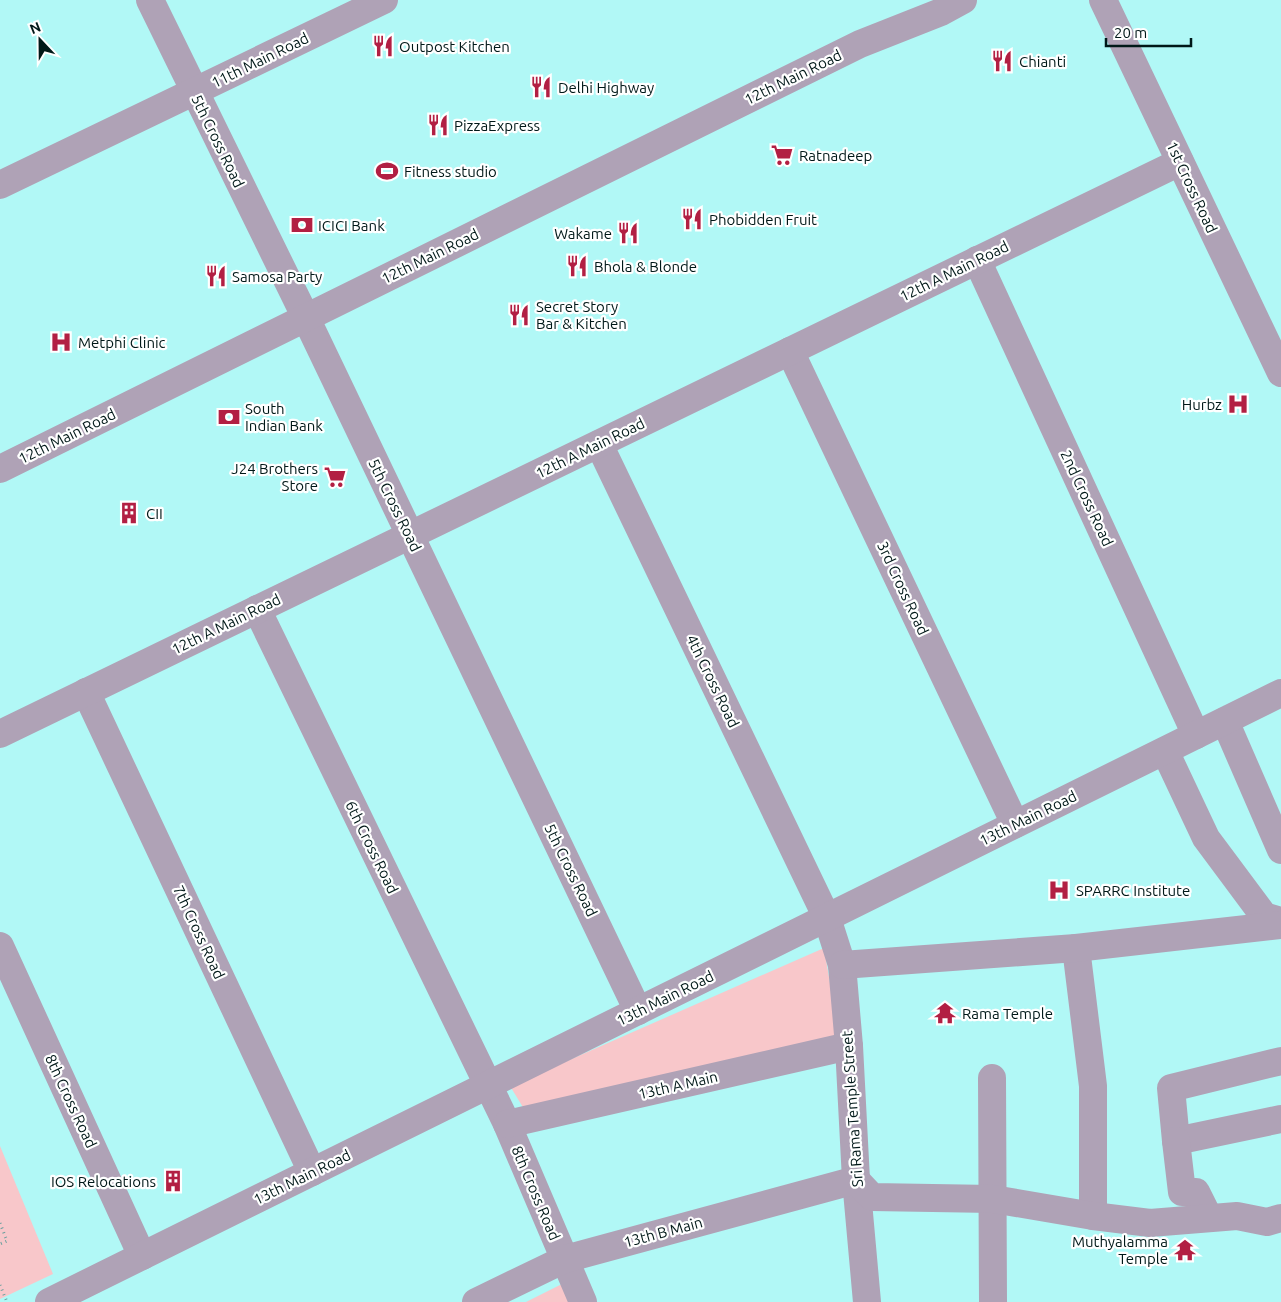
<svg xmlns="http://www.w3.org/2000/svg" width="1281" height="1302" viewBox="0 0 1281 1302" font-family="Ubuntu,sans-serif">
	<style>
		.green { fill: #f8c7ca }
		.lines { fill: none; stroke-linecap: round; stroke-linejoin: round }
		.path { stroke: #6ca09f; stroke-width: 3; stroke-dasharray: 1 4; stroke-linecap: butt }
		.minor { stroke: #afa2b6; stroke-width: 28 }
		.tertiary { stroke: #afa2b6; stroke-width: 28 }
		.labels { text-anchor: middle; dominant-baseline: central; stroke-width: 4.5; stroke-linejoin: round; paint-order: stroke }
		.poi-label { font-size: 15px; fill: #001818; stroke: #fff; text-anchor: start }
		.street-label { font-size: 15px; fill: #001818; stroke: #fff }
	</style>
	<rect width="100%" height="100%" fill="#b1f8f6"/>
	<g class="green">
		<path d="M824 948 840 1042 524 1109 510 1086Z"/>
		<path d="M0 1146 53 1274 0 1299Z"/>
		<path d="M566 1282 571 1302H526Z"/>
	</g>
	<g class="lines">
		<g class="path">
			<path d="M0 1223 7 1241 0 1244"/>
			<path d="M0 1285 7 1302"/>
		</g>
		<g class="minor">
			<path d="M150 0 306 318 638 1011"/>
			<path d="M1103 0 1281 373"/>
			<path d="M0 185 384 0"/>
			<path d="M977 260 1196 735"/>
			<path d="M790 351 1015 824"/>
			<path d="M599 444 827 918 842 965 849 1046 856 1180 867 1302"/>
			<path d="M257 609 507 1124 583 1302"/>
			<path d="M86 692 312 1172"/>
			<path d="M1225 721 1281 850"/>
			<path d="M0 734 1180 162"/>
			<path d="M1165 751 1206 838 1264 916 1281 921"/>
			<path d="M0 946 142 1256"/>
			<path d="M1076 948 1093 1086V1216"/>
			<path d="M842 965 1076 948 1281 925"/>
			<path d="M1281 1061 1171 1088 1176 1141 1281 1119"/>
			<path d="M992 1078 993 1302"/>
			<path d="M507 1124 849 1046"/>
			<path d="M1176 1141 1182 1192H1196L1209 1218"/>
			<path d="M476 1302 565 1259 856 1180 872 1197 993 1199 1093 1216 1150 1223 1237 1216 1267 1222 1281 1218"/>
		</g>
		<g class="tertiary">
			<path d="M0 469 860 44 941 12 963 0"/>
			<path d="M49 1302 1281 693"/>
		</g>
	</g>
	<defs>
		<g id="restaurant-bare" transform="scale(1.725)"><path d="M-5-6h1v4h1v-4h1v4h1v-4h1v5L-1.5 .5V6h-2V.5L-5-1ZM5-6V6H3V1.5H1.5Q1.5-4 5-6Z" fill="#b21f43" stroke="#fff" stroke-width="2.5" paint-order="stroke"/></g>
		<g id="supermarket-bare" transform="scale(1.725)"><path d="M-6-5.5h2.5l.6 2H6L4.5 2H-2.5L-4.4-4H-6ZM-1.5 3.2a1.3 1.3 0 1 0 .1 0ZM3 3.2a1.3 1.3 0 1 0 .1 0Z" fill="#b21f43" stroke="#fff" stroke-width="2.5" paint-order="stroke"/></g>
		<g id="stadium-bare" transform="scale(1.725)"><path d="M0-5a6.5 5 0 1 0 0 10a6.5 5 0 1 0 0-10ZM-3.5-1.8h7v3.6h-7Z" fill="#b21f43" stroke="#fff" stroke-width="2.5" paint-order="stroke"/></g>
		<g id="bank-bare" transform="scale(1.725)"><path d="M-6-4H6V4H-6ZM0-2.3a2.3 2.3 0 1 0 0 4.6a2.3 2.3 0 1 0 0-4.6Z" fill="#b21f43" stroke="#fff" stroke-width="2.5" paint-order="stroke"/></g>
		<g id="hospital-bare" transform="scale(1.725)"><path d="M-5-5h3v3.5h4V-5h3V5h-3V1.5h-4V5h-3Z" fill="#b21f43" stroke="#fff" stroke-width="2.5" paint-order="stroke"/></g>
		<g id="building-bare" transform="scale(1.725)"><path d="M-4-6H4V6H1V3H-1V6H-4ZM-2.5-4.3h1.7v1.8h-1.7ZM.8-4.3h1.7v1.8H.8ZM-2.5-1h1.7V.8h-1.7ZM.8-1h1.7V.8H.8Z" fill="#b21f43" stroke="#fff" stroke-width="2.5" paint-order="stroke"/></g>
		<g id="temple-bare" transform="scale(1.725)"><path d="M0-6L5-2H3V0L6.5 2.5H4V6H1.5V3h-3V6H-4V2.5H-6.5L-3 0V-2H-5Z" fill="#b21f43" stroke="#fff" stroke-width="2.5" paint-order="stroke"/></g>
	</defs>
	<g fill-rule="evenodd">
		<use href="#restaurant-bare" x="383" y="46"/>
		<use href="#restaurant-bare" x="1002" y="61"/>
		<use href="#restaurant-bare" x="541" y="87"/>
		<use href="#restaurant-bare" x="438" y="125"/>
		<use href="#supermarket-bare" x="782" y="155"/>
		<use href="#stadium-bare" x="387" y="171"/>
		<use href="#restaurant-bare" x="692" y="219"/>
		<use href="#bank-bare" x="302" y="225"/>
		<use href="#restaurant-bare" x="628" y="233"/>
		<use href="#restaurant-bare" x="577" y="266"/>
		<use href="#restaurant-bare" x="216" y="276"/>
		<use href="#restaurant-bare" x="519" y="315"/>
		<use href="#hospital-bare" x="61" y="342"/>
		<use href="#hospital-bare" x="1238" y="404"/>
		<use href="#bank-bare" x="229" y="417"/>
		<use href="#supermarket-bare" x="335" y="477"/>
		<use href="#building-bare" x="129" y="513"/>
		<use href="#hospital-bare" x="1059" y="890"/>
		<use href="#temple-bare" x="945" y="1013"/>
		<use href="#building-bare" x="173" y="1181"/>
		<use href="#temple-bare" x="1185" y="1250"/>
	</g>
	<g class="labels">
		<g class="poi-label">
			<text x="399" y="46">Outpost Kitchen</text>
			<text x="1019" y="61">Chianti</text>
			<text x="558" y="87">Delhi Highway</text>
			<text x="454" y="125">PizzaExpress</text>
			<text x="799" y="155">Ratnadeep</text>
			<text x="404" y="171">Fitness studio</text>
			<text x="709" y="219">Phobidden Fruit</text>
			<text x="318" y="225">ICICI Bank</text>
			<text x="612" y="233" text-anchor="end">Wakame</text>
			<text x="594" y="266">Bhola &amp; Blonde</text>
			<text x="232" y="276">Samosa Party</text>
			<text x="536" y="306">Secret Story<tspan x="536" dy="17">Bar &amp; Kitchen</tspan></text>
			<text x="78" y="342">Metphi Clinic</text>
			<text x="1222" y="404" text-anchor="end">Hurbz</text>
			<text x="245" y="408">South<tspan x="245" dy="17">Indian Bank</tspan></text>
			<text x="318" y="468" text-anchor="end">J24 Brothers<tspan x="318" dy="17">Store</tspan></text>
			<text x="146" y="513">CII</text>
			<text x="1076" y="890">SPARRC Institute</text>
			<text x="962" y="1013">Rama Temple</text>
			<text x="156" y="1181" text-anchor="end">IOS Relocations</text>
			<text x="1168" y="1241" text-anchor="end">Muthyalamma<tspan x="1168" dy="17">Temple</tspan></text>
		</g>
		<g class="street-label">
			<text transform="translate(260 60) rotate(-26)">11th Main Road</text>
			<text transform="translate(793 77) rotate(-26)">12th Main Road</text>
			<text transform="translate(218 141) rotate(64)">5th Cross Road</text>
			<text transform="translate(1192 187) rotate(65)">1st Cross Road</text>
			<text transform="translate(430 256) rotate(-26)">12th Main Road</text>
			<text transform="translate(954 271) rotate(-26)">12th A Main Road</text>
			<text transform="translate(67 436) rotate(-26)">12th Main Road</text>
			<text transform="translate(590 448) rotate(-26)">12th A Main Road</text>
			<text transform="translate(1087 498) rotate(65)">2nd Cross Road</text>
			<text transform="translate(395 505) rotate(64)">5th Cross Road</text>
			<text transform="translate(903 588) rotate(65)">3rd Cross Road</text>
			<text transform="translate(226 624) rotate(-26)">12th A Main Road</text>
			<text transform="translate(713 681) rotate(64)">4th Cross Road</text>
			<text transform="translate(1028 818) rotate(-26)">13th Main Road</text>
			<text transform="translate(372 847) rotate(64)">6th Cross Road</text>
			<text transform="translate(571 870) rotate(64)">5th Cross Road</text>
			<text transform="translate(199 932) rotate(65)">7th Cross Road</text>
			<text transform="translate(665 998) rotate(-26)">13th Main Road</text>
			<text transform="translate(678 1085) rotate(-13)">13th A Main</text>
			<text transform="translate(71 1101) rotate(65)">8th Cross Road</text>
			<text transform="translate(852 1109) rotate(-94)">Sri Rama Temple Street</text>
			<text transform="translate(302 1177) rotate(-26)">13th Main Road</text>
			<text transform="translate(536 1193) rotate(67)">8th Cross Road</text>
			<text transform="translate(663 1232) rotate(-15)">13th B Main</text>
		</g>
	</g>
	<g transform="translate(40 40) rotate(338)" stroke="#ffffff" stroke-width="4" paint-order="stroke">
	<path d="M0-4L9 19L0 12L-9 19Z" fill="#001818"/>
	<text y="-8" font-size="14" font-weight="bold" text-anchor="middle" fill="#001818">N</text>
	</g>
	<path d="M1106 38v8h85v-8" fill="none" stroke="#001818" stroke-width="2.5"/>
	<text x="1114" y="38" font-size="15" fill="#001818" stroke="#ffffff" stroke-width="4" paint-order="stroke">20 m</text>
</svg>
